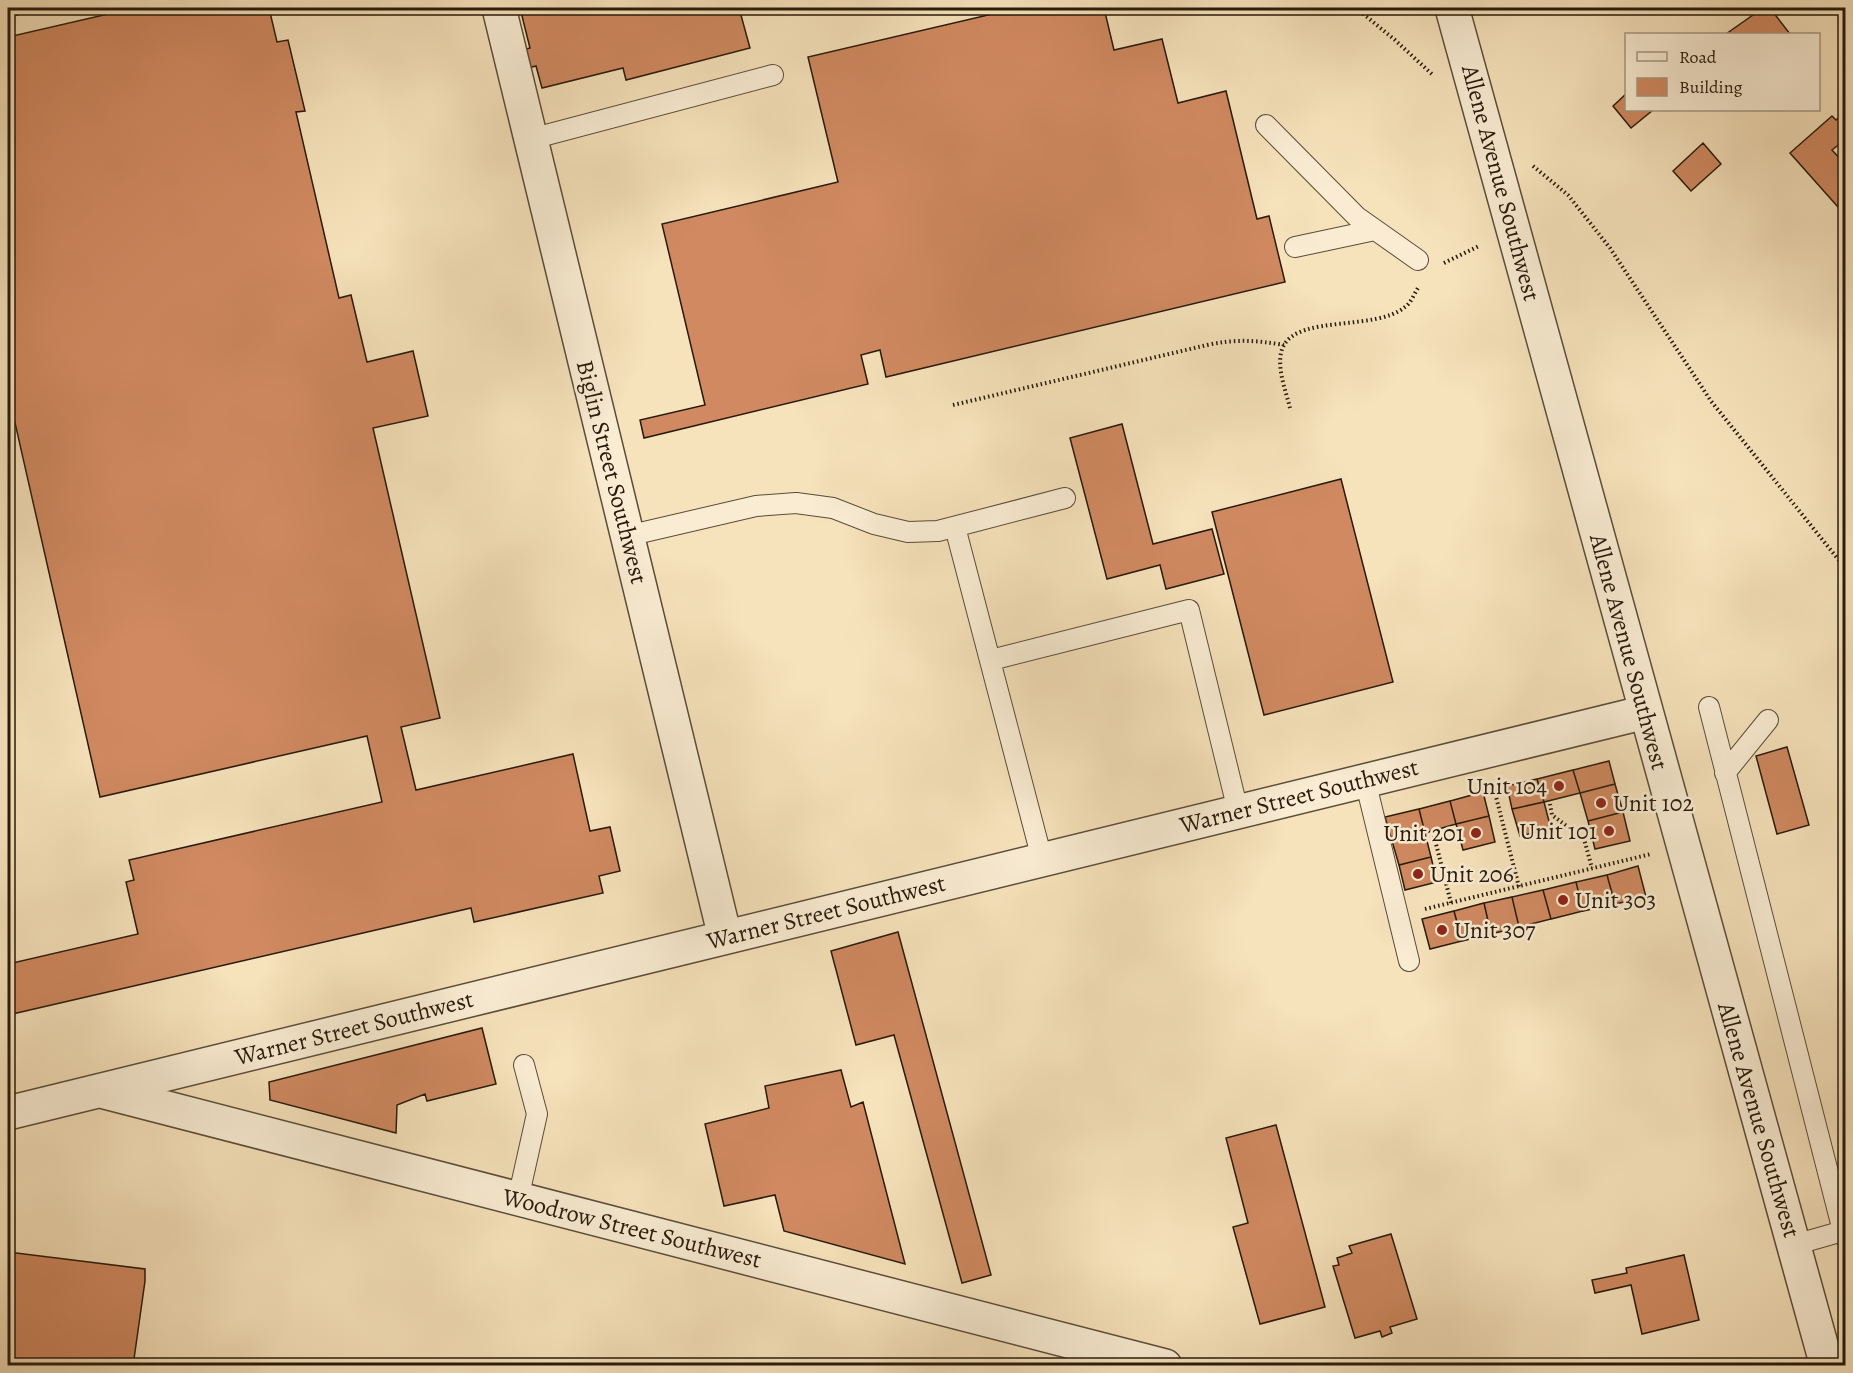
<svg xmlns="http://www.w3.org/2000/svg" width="1853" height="1373" viewBox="0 0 1853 1373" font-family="Alegreya,serif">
<rect width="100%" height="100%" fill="#f6e2bb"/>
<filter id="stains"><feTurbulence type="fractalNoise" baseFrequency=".00333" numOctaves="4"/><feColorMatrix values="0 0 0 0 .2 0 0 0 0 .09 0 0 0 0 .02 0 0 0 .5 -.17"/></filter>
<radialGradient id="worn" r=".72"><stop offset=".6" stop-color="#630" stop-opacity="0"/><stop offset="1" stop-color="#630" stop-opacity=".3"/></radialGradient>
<path fill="#d08960" stroke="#271a0c" stroke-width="1.5" d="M8,8h39l-39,9z
M134,8h135l8,34 11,-2 17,71 -9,1 43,186 12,-3 16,67 46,-11 15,65 -55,12 67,290 -39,9 15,63 157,-36 17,77 20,-4 10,44 -21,5 4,17 -129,29 -3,-14 -463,107v-51l130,-30 -12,-52 8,-2 -5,-20 253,-58 -15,-66 -267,61 -92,-405v-355z
M520,8h219l11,40 -124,32 -3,-12 -81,20 -6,-22 -12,3 -5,-18 11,-3z
M1018,8h86l10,42 48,-11 16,64 48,-12 31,128 12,-3 16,66 -399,95 -6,-27 -19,5 7,29 -224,54 -4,-18 65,-15 -43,-181 176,-42 -30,-125z
M1763,8h7l20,26h-64z
M1626,94v16h27l-22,18 -18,-22z
M1844,113l2,26 -14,11 14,15v51l-56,-63 42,-37 4,4z
M1703,143l18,21 -30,27 -18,-20z
M1122,424l31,120 59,-15 12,45 -58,15 -6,-24 -53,14 -37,-141z
M1341,479l52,203 -129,33 -52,-203z
M1787,747l22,78 -32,9 -21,-78z
M1609,761l6,23 -35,9 -7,-23z
M1573,770l7,23 -36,9 -7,-23z
M1537,779l7,23 -32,7 -5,-23z
M1615,784l8,28 -35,9 -8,-28z
M1483,792l6,24 -33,8 -6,-23z
M1450,801l6,23 -31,9 -6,-24z
M1544,802l7,27 -31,7 -8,-27z
M1419,809l6,24 -33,8 -7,-24z
M1623,812l7,29 -35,8 -7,-28z
M1489,816l6,26 -32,8 -7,-26z
M1425,833l6,24 -32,8 -7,-24z
M1431,857l6,25 -32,8 -6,-25z
M1638,866l8,31 -31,7 -8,-29z
M1607,875l8,29 -32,7 -7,-29z
M1576,882l7,29 -32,8 -8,-29z
M1543,890l8,29 -32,8 -7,-30z
M1512,897l7,30 -28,7 -7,-31z
M1484,903l7,31 -29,7 -8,-30z
M1454,911l8,30 -32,8 -8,-30z
M898,932l93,343 -29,8 -68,-248 -38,10 -25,-94z
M482,1028l14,56 -69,17 -2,-7 -28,11 -1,28 -126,-33 -1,-18z
M8,1038l4,19 -4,2z
M841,1070l10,37 12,-5 42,162 -121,-33 -9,-36 -51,11 -19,-82 64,-16 -4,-22z
M1276,1125l49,182 -65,17 -27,-97 15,-4 -22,-85z
M1391,1234l26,85 -27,8 2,6 -10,4 -2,-6 -25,7 -22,-72 6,-1 -2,-7 15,-5 -3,-7z
M8,1252l137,17v12l-12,85h-125z
M1684,1255l15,65 -57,14 -11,-49 -36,8 -3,-13 35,-7 -1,-5z"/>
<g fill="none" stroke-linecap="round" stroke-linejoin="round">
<defs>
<path id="lane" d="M1266,125l91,92 61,43
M531,139l242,-64
M1295,247l80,-17
M955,527l87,332
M627,536l129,-30 40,-3 37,5 41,16 34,8 30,-1 127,-33
M991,660l198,-50 49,201
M1709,707l134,524
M1725,773l43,-53
M1365,780l44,181
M518,1199l19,-85 -13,-49
M1794,1245l49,-14 3,7"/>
<path id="street" d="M499,8l226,929
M1452,8l375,1358
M101,1091l1064,275
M8,1113l1638,-401"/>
</defs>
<use href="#lane" stroke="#5b4c38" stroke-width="22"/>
<use href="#street" stroke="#5b4c38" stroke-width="36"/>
<path stroke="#271a0c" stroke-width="4" stroke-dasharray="1.5 3" stroke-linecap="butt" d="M1356,8l39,32 39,36
M1533,166l35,29 42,53 101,153 135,168
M1444,263l35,-17
M953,405l254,-60c28,-6 48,-5 77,0
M1290,408c-4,-17 -16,-46 -6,-63 17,-30 92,-14 121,-38 6,-4 9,-13 13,-19
M1493,785l26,102
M1550,804l2,11 32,24 8,29
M1434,836l17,67
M1425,909l226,-55"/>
<use href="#lane" stroke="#f9ecd3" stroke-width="20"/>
<use href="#street" stroke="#f9ecd3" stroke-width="33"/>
</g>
<g fill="#8f2418" stroke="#f9ecd3" stroke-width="2">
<circle cx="1559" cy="786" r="6"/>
<circle cx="1601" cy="803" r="6"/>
<circle cx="1609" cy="831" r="6"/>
<circle cx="1476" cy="833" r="6"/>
<circle cx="1418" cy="874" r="6"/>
<circle cx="1563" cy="900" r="6"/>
<circle cx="1442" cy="930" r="6"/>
</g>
<g text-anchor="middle" stroke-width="5" stroke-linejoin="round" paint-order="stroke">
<g font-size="24" fill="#271a0c" stroke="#f9ecd3">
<text transform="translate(1501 183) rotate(75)" y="8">Allene Avenue Southwest</text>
<text transform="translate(612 472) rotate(76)" y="8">Biglin Street Southwest</text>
<text transform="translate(1629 652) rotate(75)" y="8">Allene Avenue Southwest</text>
<text transform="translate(1299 796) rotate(-14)" y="8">Warner Street Southwest</text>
<text transform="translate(826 912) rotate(-14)" y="8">Warner Street Southwest</text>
<text transform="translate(354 1028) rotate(-14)" y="8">Warner Street Southwest</text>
<text transform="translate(1759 1120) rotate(74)" y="8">Allene Avenue Southwest</text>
<text transform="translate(632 1228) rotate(14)" y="8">Woodrow Street Southwest</text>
</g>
<g font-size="24" fill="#271a0c" stroke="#f9ecd3" text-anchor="start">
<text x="1547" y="794" text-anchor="end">Unit 104</text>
<text x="1613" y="811">Unit 102</text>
<text x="1597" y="839" text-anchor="end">Unit 101</text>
<text x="1464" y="841" text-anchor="end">Unit 201</text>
<text x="1430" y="882">Unit 206</text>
<text x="1575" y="908">Unit 303</text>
<text x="1454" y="938">Unit 307</text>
</g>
</g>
<rect width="1853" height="1373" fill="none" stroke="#f6e2bb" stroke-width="30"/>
<rect x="9" y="9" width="1835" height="1355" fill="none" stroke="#271a0c" stroke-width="3"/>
<rect x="15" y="15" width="1823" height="1343" fill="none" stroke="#271a0c" stroke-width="1.5"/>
<rect x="1625" y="33" width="195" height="78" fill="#f9ecd3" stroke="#a59883" stroke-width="1.5"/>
<rect x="1637" y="52" width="30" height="9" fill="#f9ecd3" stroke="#a59883" stroke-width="1.5"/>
<text x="1679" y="63" font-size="18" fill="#271a0c">Road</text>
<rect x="1637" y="78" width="30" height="18" fill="#d08960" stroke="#a59883" stroke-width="1.5"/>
<text x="1679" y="93" font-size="18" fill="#271a0c">Building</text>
<rect width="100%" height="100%" filter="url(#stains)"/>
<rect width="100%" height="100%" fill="url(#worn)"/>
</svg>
